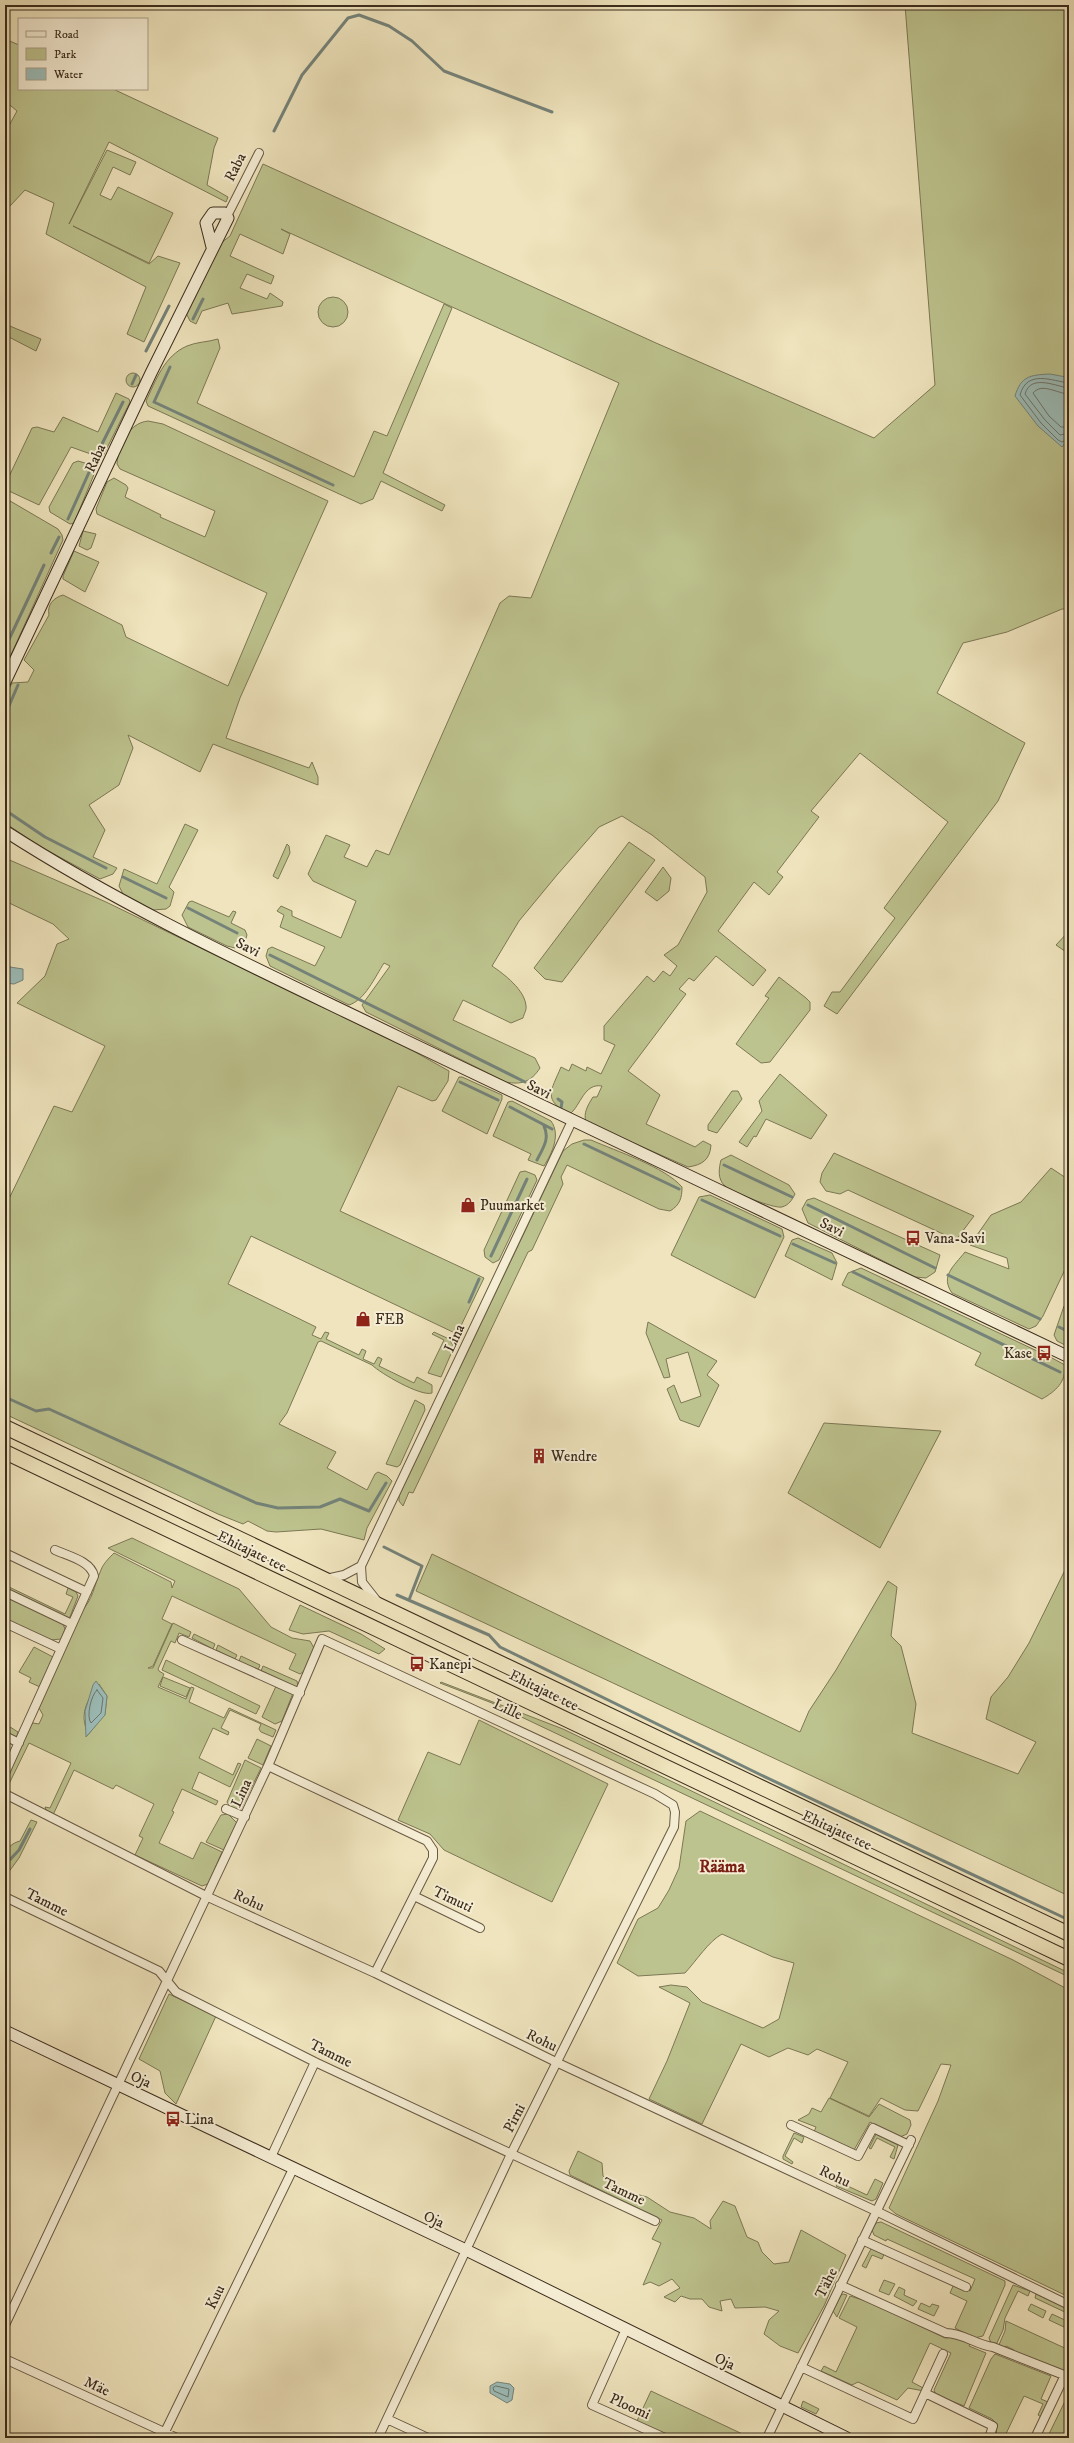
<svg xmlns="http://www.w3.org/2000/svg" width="1074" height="2443" viewBox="0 0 1074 2443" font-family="'IM FELL DW Pica',serif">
<rect width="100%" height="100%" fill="#efe4bd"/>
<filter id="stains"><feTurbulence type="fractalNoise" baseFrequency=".005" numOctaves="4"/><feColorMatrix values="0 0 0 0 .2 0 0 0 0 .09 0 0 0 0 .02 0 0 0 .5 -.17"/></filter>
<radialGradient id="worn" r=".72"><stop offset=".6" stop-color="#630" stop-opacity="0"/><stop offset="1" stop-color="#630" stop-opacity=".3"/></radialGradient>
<path fill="#bdc38e" stroke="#7c7855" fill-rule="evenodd" d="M905,5h164v604h-7l-55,23 -44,11 -26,50 88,50 -27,58 -161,213 -13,-8 8,-14h8l55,-74 -11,-10 64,-86 -88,-69 -49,58 8,6 -42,55 6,5 -14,18 -15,-13 -36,49 48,39 -13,16 -37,-30 -22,25 -5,-3 -10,11 7,5 -58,77 32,24 -14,29 49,23 8,-6 8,4c-1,15 -9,20 -23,22l-102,-45c-3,-9 2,-17 7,-25h4l5,-11c-18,-3 -21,19 -32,28 -28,-14 -19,-23 -9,-47l8,4 3,-7 14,7 1,-4 14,7 14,-29 -11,-5v-14l43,-50 7,6 9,-11 7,5 7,-10 -13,-11 14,-10 29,-53 -2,-15 -53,-42 -30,-19 -23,11 -42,48 -38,46 -27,45c12,8 33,24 34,40 1,3 -2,8 -3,12l-12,5 -48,-23 -10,20 82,38 5,10c-9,14 -19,17 -34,14l-140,-70 -4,-7 28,-39 -6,-3c-9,14 -19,37 -35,42l-79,-39 -4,-10 2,-7 4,-2 43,19 10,-19 -45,-20 4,-12 -7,-4 4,-5 11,5v5l49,22 15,-37 -43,-20 -5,-7 18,-39 24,10 -6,12 23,10 9,-17 13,5 111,-252 9,-7 22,2 88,-215 -338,-154 9,5 -7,20 -43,-20 -10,22 44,20 -3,8 -24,-10 -7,14 27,11 3,-6 13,9 -1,4 -50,8 -4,-11 -26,8 -6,13 -6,-3 -4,-8 35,-70 9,-7 33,-72 393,179 218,95 61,-53z
M5,39l14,6v44h94l105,49 -4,10 -7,37 21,12 -2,5 -117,-60 -40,82 38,-74 29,12 -6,13 -17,-8 -13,28 11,5 7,-13 55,26 -24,50 -76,-37 76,38 9,-8 22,7 -36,79 -17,-8 19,-47 -100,-53 8,-31 -29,-13 -15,16 -5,-2v-71l12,-22 -12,-10z
M318 312a15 15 0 1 1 30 0a15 15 0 1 1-30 0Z
M444,304l8,4 -69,165 62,32 -3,6 -61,-30 -8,18 -12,5 -213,-98 -2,-5c10,-21 18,-45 41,-55 9,-4 21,-4 31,-7l2,9 -23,55 157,74 20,-46 13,5z
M5,324l36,15 -5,12 -31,-16z
M126 380a7 7 0 1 1 14 0a7 7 0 1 1-14 0Z
M116,393l13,6 1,3 -28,56 -31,-11 -32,58 -30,-14 -4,-6 27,-57 5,-1 17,5 9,-15 35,15z
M148,421l15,3 165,77 -88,197 -14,40 83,30 3,-6 6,15v8l-105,-41 -13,28 -72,-37 5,13 -14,37 -30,20 16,25 -12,27 24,11 -4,6 -13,5 -59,-32 -36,-24v-125l7,-15 16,-1 6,-12 -10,-10 25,-45c-2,-10 4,-17 14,-20l59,30 4,12 102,49 39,-93 -170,-79 -1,-5 11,-27 7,-4 12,7 2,3 -3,9 36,18 -1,2 45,20 10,-26 -95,-42 -3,-5c1,-17 11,-41 31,-43z
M78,461l17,5v6l-21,51 -4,1 -20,-12 -1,-5 24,-44z
M5,498l53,31 4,6 1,5 -58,128z
M83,531l13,3 -5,14 -4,2 -8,-4z
M74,551l25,11 -14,30 -22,-13v-3z
M185,824l13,6 -29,57 5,5 -4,14 -4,3 -13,1 -30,-16 -4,-8 5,-17 33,15z
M629,842l26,18 -93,122 -17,-3 -11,-11z
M287,844l2,2 1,7 -12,26 -5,-3z
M5,858l101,44 309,150 34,19 -1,10 -12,19 -4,1 -34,-15 -58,125 144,67 -27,56 -206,-98 -23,48 88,43 -4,8 9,4 4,-7 4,1 -3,6 33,16 3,-6 4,2 -3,8 11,5 4,-7 4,2 -3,7 35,17 3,-6 15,8v8c-11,4 -52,-20 -60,-28l-51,-24 -3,1 -31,71 -8,11 57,28 -9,16 40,22 8,-16 3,-2 9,4 5,5 -25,47 -3,12 -43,-11 -45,3 -9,-1 -19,-10 -5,3 -25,-10 -213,-100v-207l49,-101 18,6 33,-66 -88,-43 28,-27 12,-32 12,-5 -16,-15 -48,-23z
M663,867l8,11 -2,13 -12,10 -12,-9z
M192,901l37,16 4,-6 3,1 -5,11 14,7 2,5 -2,7 -10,6 -8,-2 -39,-19 -6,-12 7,-13z
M1069,931v23l-13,-9z
M779,977l27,21 4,4v8l-40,52 -9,1 -25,-19 33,-46 -4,-2z
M780,1074l47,41 -16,24 -45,-20 -10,18 -2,-1 -7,11 -8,-5 23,-31 -3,-10z
M459,1077h3l40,18v4l-15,35 -45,-23z
M732,1091h6l4,8 -25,34 -9,-3v-5z
M512,1101l39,20c10,14 1,32 -7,45l-16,-6 3,-6 -38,-18 15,-34z
M584,1140h7c25,11 74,27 91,47 0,11 -2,18 -12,24l-11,-2 -92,-44 -6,12 2,7 -31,66 -4,2 -115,241 -4,-1 -6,14 -4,-5v-5l164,-345 9,-7z
M834,1153l140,63 -18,24 -108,-50 -8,4 -14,-3 -6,-9 2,-9z
M731,1155l58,30 6,9c-3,6 -6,11 -13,13 -8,2 -50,-15 -57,-21 -8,-7 -6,-18 -4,-26z
M1051,1168l18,12v81l-26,55 -7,10 -7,3 -77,-36c-12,-17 2,-27 13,-41l44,17 -2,-11 -37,-13 21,-30 30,-13z
M525,1171l10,4 2,5 -38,80 -6,3 -8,-6 -1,-7 36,-78z
M710,1195l72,34 2,8 -29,61 -84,-43 28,-58z
M814,1198l126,57 -5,17 -9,6 -11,-1 -107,-54 -6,-14 5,-9z
M798,1238l34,15 5,10 -5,17 -47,-24 7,-16z
M861,1268l191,90 13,7c1,17 -9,26 -23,34l-67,-34 6,-12 -139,-68 6,-12z
M1064,1306l5,2v39l-12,-6 -3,-6z
M648,1322l69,39 -10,14 12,10 -20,42 -19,-7 -13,-31 7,-4 7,18 20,-7 -13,-44 -22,7 4,18 -6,1 -18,-45z
M434,1332l15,7 5,8 -13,30 -13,-4 16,-33 -12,-6z
M415,1400l9,5 1,5 -25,55 -3,2 -11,-3z
M824,1423l117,8 -61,117 -92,-55z
M132,1538l107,51 32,38 21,11 18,3 4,7 -8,22 -6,4 -11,-5 7,-15 -124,-58 -10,23 10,5 -19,42 -5,2h5l20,-45 18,9 -2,5 -10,-4 -4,10 -4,-2 -13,28 1,2 5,3 -6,13 28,12 5,-12 3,1 -5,14 35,16 5,-10 47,22 -3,7 -12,-5 -2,-3 2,-5 -31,-14 -9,18 8,4 -1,3 -15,-7 -14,30 34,17 5,-12 3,1 -11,23 -31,-15 -7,17 26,12 -2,4 -34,-16 -10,22 2,1 -15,31 34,16 8,-17 21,10 -14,32 -6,2 -67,-31 8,-17 -4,-2 15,-32 -38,-19 -3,4 -39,-19 -21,45 -6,-3 -2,-5 5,1 21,-45 -42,-20 -22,45h-2v-10l24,-51 4,-4 6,1 4,-9 -4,-7 41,-95c14,-15 13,-25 21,-43 2,-6 8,-12 13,-17l57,29 1,6 3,-7 -67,-33zM99,1684l8,12 -2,18 -18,22c0,-6 -3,-12 -3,-18 0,-14 8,-24 15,-34z
M432,1554l368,178 9,-21 27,-41 52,-89 9,6 -6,49 10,10 15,58 -4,29 106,41 18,-32 -50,-23 5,-22 17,-20 21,-34 40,-81v334l-653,-305z
M5,1585l60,29 8,-17 -7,-3 2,-6 8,4 2,4 -8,21 -3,1 -62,-28z
M5,1595l58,29 2,5 -4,10 -10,1 -46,-21z
M300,1605l61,29 24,15 -6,5 -50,-23 -26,3 -14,-4z
M194,1634l21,10 -2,5 -21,-11z
M218,1645l19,10 -2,4 -19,-9z
M34,1647l19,10 -13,30 -11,-5 2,-4 -12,-6z
M241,1656l19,9 -2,5 -19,-9z
M166,1660l94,46 -4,8 -94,-44z
M263,1666l34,15 1,5 -5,1 -32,-16z
M163,1677l27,11 -4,9 -26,-11z
M441,1682l122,47 506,244v4l-577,-274 -52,-20z
M277,1684l16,9 -11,28 -7,3 -13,-7z
M5,1716l5,2 -3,7 11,7 -2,7 -11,-6z
M479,1720l129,64 -56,118 -108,-52 -14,-16 -32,-14 30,-68 32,13z
M257,1739l14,7 -8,19 -15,-7z
M245,1760l16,8 -21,43 -10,-4 -3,-5z
M700,1811l313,149 56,30v307l-173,-83 -7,-6 49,-107 13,-36 -10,-1 -23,47 -13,-1 -24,-12 -12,18 -39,-18 18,-36 -31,-13 -9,6 -20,-7 -19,9 -28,-13 -39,80 -53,-25 18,-38 23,-58 -31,-16 12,-2 16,2 15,15 61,26 16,-9 15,-56 -21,-6 -51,-23c-13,7 -26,27 -37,39l-47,3 -21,-13 21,-44 20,-11 11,-18 10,-22 7,-47z
M228,1814l9,9 -13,27 -18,-8 15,-27z
M31,1820l6,2 -18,36 -14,19c0,-17 -3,-31 15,-36z
M169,1994l47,22 -40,88 -11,-11 -5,-22 -21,-12z
M829,2098l40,19 10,-13 31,16 1,5 -4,9 -7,3 -30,-15 -16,28 -40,-18 2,-5 -18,-7 11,-6 3,-6 9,4z
M794,2133l10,4 -2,6 -8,-5 -9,18 8,6 -1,2 -9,-5v-3z
M876,2134l22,11 -4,14 -4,-2 5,-10 -18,-9 -6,11 -2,-1z
M578,2151l24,12 1,13 22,15 22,6 23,15 24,6 17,11 -1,-8 13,-20 12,5 12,31 11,5 4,10 12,12 15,-2 12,-32 45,25 -22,51 -26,47 -18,-7 -16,-12 5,-14 10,-9 -14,-4 -30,1 -4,-9 -11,2 2,10 -13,-4 -7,-8h-12l-9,-3 -6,6 -11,-5 16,-9 -8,-9 -13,7 -9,-4 -7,3 18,-42 -9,-4 10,-19 -92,-45 -1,-4z
M875,2179l8,4 -7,16 -4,2 -36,-15 3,-4 28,13z
M881,2222l124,59v4l-22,51 -9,2 -19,-10 12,-27 -17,-8 4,-9 16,7 5,-12 -88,-40 -1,2 -12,-6 -2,-5 4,-7z
M872,2247l13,5 -3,7 -10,-4 -6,13 -4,-2z
M884,2280l11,4 -6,11 -10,-4z
M1013,2285l17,6 -2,5 -10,-5 -13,27 -2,12 -7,15 -5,-2 -2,-5z
M899,2287l6,3 -1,5 13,6 -4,5 -19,-10z
M843,2294l4,1 -10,22 -4,-6 8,-16z
M1036,2294l33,15v5l-34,-16z
M850,2296l19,6 76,36 10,-1 15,7 -1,2 17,7 -22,53 -28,-11 -2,-5 17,-37 -21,-10 -18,39 13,7 -1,2 -16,-3 -11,12 -39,-18 -6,3 -31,-14 3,-5 12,6 21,-45 -18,-9z
M921,2303l9,4 2,-3 7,2 -5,10 -16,-7z
M1031,2304l15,7 -3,7 -15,-8z
M1052,2314l15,7 -3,6 -15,-7z
M1006,2321l63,29v24l-55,-22v-2l-8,-4 -2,2 -6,-1 7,-16z
M995,2354l56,22 -10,23 7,3 -7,15 -3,-2 5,-11 -19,-8 -20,42h-8l1,-14 -5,-5 -23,-11 22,-49z
M651,2391l100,47h-81l-34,-15z
M1069,2393v15l-4,8 4,2v5l-7,15h-15z
M803,2401l16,8 -3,5 -15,-7z"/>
<path fill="#9cbdb9" stroke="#75837a" d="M1050,374l16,3 3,6v56l-7,8 -24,-21 -23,-30c6,-20 15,-21 35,-22z
M5,954l5,13 13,2v11l-9,4 -9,-1z
M96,1681l11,15 -2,19 -19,22 -1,-26 8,-26z
M497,2382l13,2 4,4 -2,12 -5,3 -17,-10v-7z"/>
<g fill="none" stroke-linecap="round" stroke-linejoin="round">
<path stroke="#6c746a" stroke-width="1" d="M1069,383c-17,-2 -42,-14 -49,12l21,28 17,17 4,2 7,-4
M1069,388c-12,-1 -38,-15 -44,6l20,26 15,15 9,-2
M1069,394c-11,0 -27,-12 -36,-1l16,23 12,11h8
M97,1690l6,8 -2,15 -10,10c-5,-6 0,-28 6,-33z
M496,2386l13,3 -1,8 -14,-6 -1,-3z"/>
<path stroke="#75837a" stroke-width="3" d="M274,131l28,-56 46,-57 11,-3 30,11 23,15 32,30 108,41
M193,319l10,-20
M146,351l23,-45
M170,367l-16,35 179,83
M132,384l4,-9
M97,454l26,-52
M68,519l23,-51
M51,553l8,-16
M5,648l39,-83
M5,715l13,-30
M5,810l40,27 61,31
M123,877l43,21
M188,908l49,25
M270,955l255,127
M460,1082l38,18
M558,1099l4,3 -1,6
M510,1107l42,22
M584,1144l95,45
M537,1160c6,-12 13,-21 7,-34
M724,1165l68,32
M702,1200l78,36
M808,1205l127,63
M793,1244l42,19
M491,1256l36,-77
M853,1272l207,100
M948,1275l92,44
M469,1302l10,-23
M1059,1327l10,5
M5,1397l31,14 13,-2 207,94 22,5 42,-1 20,-8 29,12 17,-28
M384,1547l38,19 -13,34
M397,1595l92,40 11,12 261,128 308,145
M5,1865l14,-15 11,-21"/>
<defs>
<path id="street" d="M227,216l32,-63
M5,1553l82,39
M361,1566l211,-445
M326,1579l18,-4 17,-9 1,16 15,19
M5,1592l67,32
M5,1623l56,26
M182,1640l118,53
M5,1736l14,7
M268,1766l159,75 6,9v8l-58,115
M5,1773l89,-197c-3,-15 -26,-20 -39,-26
M5,1794l203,103 167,76 183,90 318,148 193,94
M226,1809l19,8
M414,1896l66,32
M5,1897l154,74 17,21 139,70 340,159
M791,2125l67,31 15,-28 36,17
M271,2157l44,-95
M862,2240l104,47
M840,2285l106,48c17,0 30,12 47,14l76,30
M5,2325l263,-559 54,-127 333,155 18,11 2,7 -1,15 -163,327 -133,284
M626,2329l-34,76 73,33
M5,2359l172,79
M801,2367l112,52 30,-65
M925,2393l68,33 -4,12
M387,2419l41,19
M162,2438l131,-269
M767,2438l144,-298
M1035,2438l30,-63"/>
<path id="secondary" d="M5,682l146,-309 77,-155 -3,-5h-12l-7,10 6,24
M5,831c124,80 259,141 391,205 224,108 449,213 673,321
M5,2031l461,219 381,188"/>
<path id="highway" d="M5,1427l1064,507
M5,1452l1064,507"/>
</defs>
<use href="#street" stroke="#685a44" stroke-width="10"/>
<use href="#secondary" stroke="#3b2c1c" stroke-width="13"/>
<use href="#highway" stroke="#3b2c1c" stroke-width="16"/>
<use href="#street" stroke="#f5edd4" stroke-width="8"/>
<use href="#secondary" stroke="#f5edd4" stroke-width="11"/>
<use href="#highway" stroke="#efe4bd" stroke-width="14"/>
</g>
<defs>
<symbol id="shop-bare" viewBox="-9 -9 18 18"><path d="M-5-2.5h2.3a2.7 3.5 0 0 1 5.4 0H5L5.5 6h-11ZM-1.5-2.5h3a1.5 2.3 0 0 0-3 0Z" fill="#8f2418" stroke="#f5edd4" stroke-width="2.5" paint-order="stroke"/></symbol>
<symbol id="bus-bare" viewBox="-9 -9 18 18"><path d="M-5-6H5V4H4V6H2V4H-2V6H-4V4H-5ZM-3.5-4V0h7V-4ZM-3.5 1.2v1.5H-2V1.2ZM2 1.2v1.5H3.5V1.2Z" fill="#8f2418" stroke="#f5edd4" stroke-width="2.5" paint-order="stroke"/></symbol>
<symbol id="building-bare" viewBox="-9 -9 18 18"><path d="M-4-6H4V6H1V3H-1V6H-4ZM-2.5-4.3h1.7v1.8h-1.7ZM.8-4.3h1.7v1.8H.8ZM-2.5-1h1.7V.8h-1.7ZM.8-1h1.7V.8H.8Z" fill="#8f2418" stroke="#f5edd4" stroke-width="2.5" paint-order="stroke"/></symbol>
</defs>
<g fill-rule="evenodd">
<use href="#shop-bare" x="457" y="1194" width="22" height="22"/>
<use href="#bus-bare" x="902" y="1227" width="22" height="22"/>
<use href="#shop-bare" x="352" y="1308" width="22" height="22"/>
<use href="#bus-bare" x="1033" y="1342" width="22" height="22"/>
<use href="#building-bare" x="528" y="1445" width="22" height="22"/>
<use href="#bus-bare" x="406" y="1653" width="22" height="22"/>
<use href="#bus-bare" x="162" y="2108" width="22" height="22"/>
</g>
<g text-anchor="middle" stroke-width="4" stroke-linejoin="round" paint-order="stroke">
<g font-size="15" fill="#3b2c1c" stroke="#f5edd4">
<text transform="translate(235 167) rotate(-63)" y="5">Raba</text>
<text transform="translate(95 458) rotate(-65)" y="5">Raba</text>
<text transform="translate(248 947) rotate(26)" y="5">Savi</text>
<text transform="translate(539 1089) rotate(26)" y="5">Savi</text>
<text transform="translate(832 1227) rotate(26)" y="5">Savi</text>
<text transform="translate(454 1338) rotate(-65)" y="5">Lina</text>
<text transform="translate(252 1551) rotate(26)" y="5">Ehitajate tee</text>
<text transform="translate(544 1690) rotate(26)" y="5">Ehitajate tee</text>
<text transform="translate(508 1709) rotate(25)" y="5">Lille</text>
<text transform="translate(241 1793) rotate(-65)" y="5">Lina</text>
<text transform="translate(837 1830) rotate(25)" y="5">Ehitajate tee</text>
<text transform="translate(453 1899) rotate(25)" y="5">Timuti</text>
<text transform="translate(249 1900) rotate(25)" y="5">Rohu</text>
<text transform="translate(47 1902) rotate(26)" y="5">Tamme</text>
<text transform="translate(542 2040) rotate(26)" y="5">Rohu</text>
<text transform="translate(331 2053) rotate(26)" y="5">Tamme</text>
<text transform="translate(141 2079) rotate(25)" y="5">Oja</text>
<text transform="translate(514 2118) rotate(-63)" y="5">Pirni</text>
<text transform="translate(835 2176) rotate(25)" y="5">Rohu</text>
<text transform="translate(624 2191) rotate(25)" y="5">Tamme</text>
<text transform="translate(434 2219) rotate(25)" y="5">Oja</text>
<text transform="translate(826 2283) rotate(-64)" y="5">Tähe</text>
<text transform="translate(215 2297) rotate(-64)" y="5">Kuu</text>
<text transform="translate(725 2361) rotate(26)" y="5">Oja</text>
<text transform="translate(97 2386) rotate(25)" y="5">Mäe</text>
<text transform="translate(630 2406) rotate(24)" y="5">Ploomi</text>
</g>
<g font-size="15" fill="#3b2c1c" stroke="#f5edd4" text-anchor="start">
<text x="480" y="1210">Puumarket</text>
<text x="925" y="1243">Vana-Savi</text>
<text x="375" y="1324">FEB</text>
<text x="1032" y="1358" text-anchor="end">Kase</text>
<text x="551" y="1461">Wendre</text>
<text x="429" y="1669">Kanepi</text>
<text x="185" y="2124">Lina</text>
</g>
<g font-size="17" font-weight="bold" fill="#7a1f14" stroke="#f5edd4">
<text x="722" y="1872">Rääma</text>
</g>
</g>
<rect width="1074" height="2443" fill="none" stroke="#efe4bd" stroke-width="20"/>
<rect x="6" y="6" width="1062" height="2431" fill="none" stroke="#3b2c1c" stroke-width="2"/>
<rect x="10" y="10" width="1054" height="2423" fill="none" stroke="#3b2c1c"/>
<rect x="18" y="18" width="130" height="72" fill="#f5edd4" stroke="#aba08a"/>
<rect x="26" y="31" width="20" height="6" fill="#f5edd4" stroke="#aba08a"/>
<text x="54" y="38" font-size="12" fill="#3b2c1c">Road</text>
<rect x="26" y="48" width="20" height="12" fill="#bdc38e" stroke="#aba08a"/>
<text x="54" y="58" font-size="12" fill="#3b2c1c">Park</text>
<rect x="26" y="68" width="20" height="12" fill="#9cbdb9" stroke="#aba08a"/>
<text x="54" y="78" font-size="12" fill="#3b2c1c">Water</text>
<rect width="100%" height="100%" filter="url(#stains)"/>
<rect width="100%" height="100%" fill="url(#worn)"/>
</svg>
